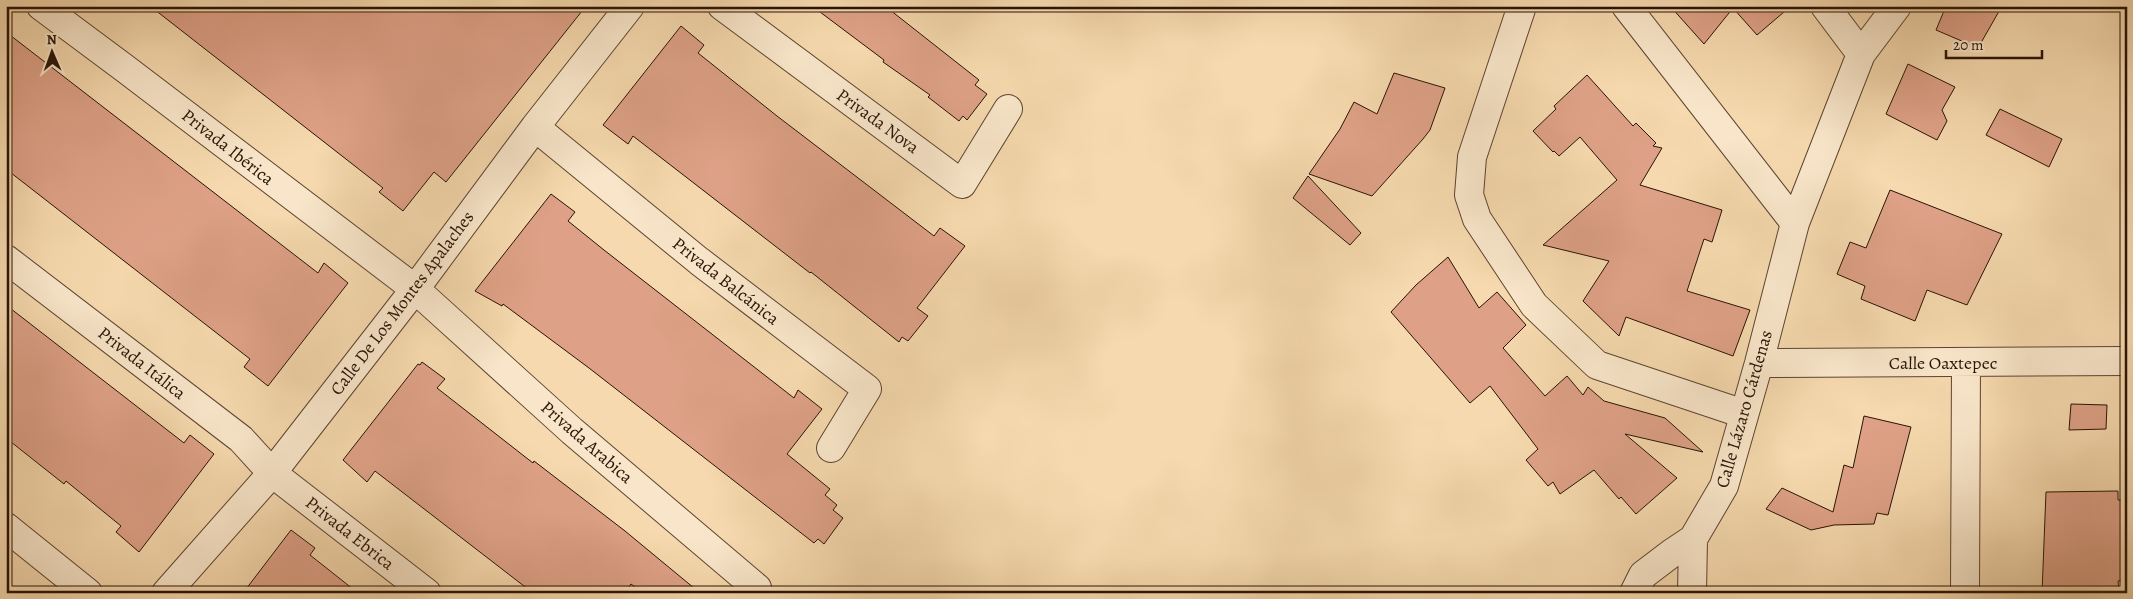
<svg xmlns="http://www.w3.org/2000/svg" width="2133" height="599" viewBox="0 0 2133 599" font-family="Alegreya,serif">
<rect width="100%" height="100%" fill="#f6d9ae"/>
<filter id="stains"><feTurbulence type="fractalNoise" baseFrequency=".004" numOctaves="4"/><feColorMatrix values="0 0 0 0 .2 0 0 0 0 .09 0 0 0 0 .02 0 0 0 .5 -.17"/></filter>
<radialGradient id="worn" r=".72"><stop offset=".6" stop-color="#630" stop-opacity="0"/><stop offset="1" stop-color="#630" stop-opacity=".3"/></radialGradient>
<path fill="#dea187" stroke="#291306" d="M150,6h436l-140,176 -12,-10 -31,39 -24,-19 4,-4z
M812,6h73l94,74 -4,5 12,9 -20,26 -4,-4 -4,5 -31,-24 2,-2 -47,-33 1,-2z
M1670,6h121l-34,29 -24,-27 -29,36z
M1946,6h56l-24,42 -42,-18z
M681,26l23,19 -6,8 79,63 157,120 6,-8 25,18 -48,62 11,8 -20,25 -6,-4 -3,5 -88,-70 -1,1 -177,-137 -5,8 -25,-19z
M6,32l312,241 6,-10 24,20 -80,103 -24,-19 6,-8 -244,-190z
M1908,64l47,23 -13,23 5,11 -10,19 -51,-26z
M1394,73l51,15 -15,42 -7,9 -51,57 -63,-22 31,-45 14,-27 23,12z
M1587,75l46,51 3,-3 20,20 -3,3 9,2 -22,37 82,25 -10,32 -8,-3 -17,52 63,19 -17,46 -107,-39 -7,19 -36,-35 26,-40 -66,-16 74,-65 -37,-43 -21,19 -5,-5 -1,1 -20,-21 23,-22 -2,-3z
M2000,109l62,30 -13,28 -63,-32z
M1308,176l53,57 -11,12 -57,-47z
M1890,190l112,44 -35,71 -40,-15 -12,31 -54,-22 4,-13 -28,-12 13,-32 16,6z
M551,194l24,18 -7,9 36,29 190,148 4,-8 24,19 -35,45 43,35 -5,6 12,10 -4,5 10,8 -19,26 -6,-5 -4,4 -225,-175 -86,-64 -1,2 -27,-15z
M1448,257l31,51 18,-16 29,33 -23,23 42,48 22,-20 16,19 5,-8 16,14 61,17 38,34 -78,-18 52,44 -41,36 -15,-17 -2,2 -25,-29 -34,24 -7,-12 -5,4 -22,-26 12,-11 -48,-63 -20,17 -79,-91 25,-27z
M6,305l178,138 6,-8 24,19 -75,98 -23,-20 5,-6 -55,-45 -2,3 -58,-46z
M422,362l23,17 -8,9 96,75 1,-2 91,70 75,62h-57l-12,-9 -6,9h-92l-158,-122 -8,11 -24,-22 75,-96 2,1z
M2071,404l36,1 -1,24 -37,1z
M1864,416l47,11 -23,88 -11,-2 -3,11 -40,1 -23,5 -45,-21 16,-21 51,24 11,-47 9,3z
M2118,491v9h9v80l-9,1 1,9 -28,-1v4h-49l4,-101z
M291,530l24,18 -5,7 48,38h-115z"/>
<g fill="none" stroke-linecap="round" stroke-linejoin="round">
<defs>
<path id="street" d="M41,6l82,61 292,222 157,142 185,157 -4,5
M722,6l240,178 46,-75
M1522,6l-50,151 -3,38 8,24 57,86 63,60 147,49
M1626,6l169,217
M1825,6l36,48
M535,127l164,134 168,128 -36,59
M6,259l235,180 31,34 155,120
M1759,363l368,-2
M6,527l82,66
M166,593l106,-120 143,-184 120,-162 95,-121
M1634,593l9,-18 29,-22 21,-14 31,-53 35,-123 36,-140 66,-169 36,-48
M1692,593l1,-54
M1965,593l1,-230"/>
</defs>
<use href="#street" stroke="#5c4430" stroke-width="30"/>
<use href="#street" stroke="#f9e6ca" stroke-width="28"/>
</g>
<g text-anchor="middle" stroke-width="4.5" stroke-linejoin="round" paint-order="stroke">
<g font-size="18" fill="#291306" stroke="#f9e6ca">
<text transform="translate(878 121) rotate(36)" y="6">Privada Nova</text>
<text transform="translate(228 147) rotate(38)" y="6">Privada Ibérica</text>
<text transform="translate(726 281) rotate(38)" y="6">Privada Balcánica</text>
<text transform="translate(402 303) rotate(-53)" y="6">Calle De Los Montes Apalaches</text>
<text transform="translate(142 363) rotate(38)" y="6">Privada Itálica</text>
<text x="1943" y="369">Calle Oaxtepec</text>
<text transform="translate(1744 409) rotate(-74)" y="6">Calle Lázaro Cárdenas</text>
<text transform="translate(587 442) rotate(41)" y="6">Privada Arabica</text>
<text transform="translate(350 533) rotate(38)" y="6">Privada Ebrica</text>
</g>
</g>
<rect width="2133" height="599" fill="none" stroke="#f6d9ae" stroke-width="25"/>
<rect x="8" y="8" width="2118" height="584" fill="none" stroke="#291306" stroke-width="2.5"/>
<rect x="12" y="12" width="2108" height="574" fill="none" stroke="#291306"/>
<g transform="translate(52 52) rotate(358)" stroke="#f9e6ca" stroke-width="4" paint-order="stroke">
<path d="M0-4L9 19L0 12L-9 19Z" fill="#291306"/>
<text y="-8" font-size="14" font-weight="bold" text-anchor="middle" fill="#291306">N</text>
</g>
<path d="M1946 50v8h96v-8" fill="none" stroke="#291306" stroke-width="2.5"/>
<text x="1953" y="50" font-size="15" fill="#291306" stroke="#f9e6ca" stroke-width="4" paint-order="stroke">20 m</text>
<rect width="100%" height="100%" filter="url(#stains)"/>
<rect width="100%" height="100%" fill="url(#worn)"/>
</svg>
